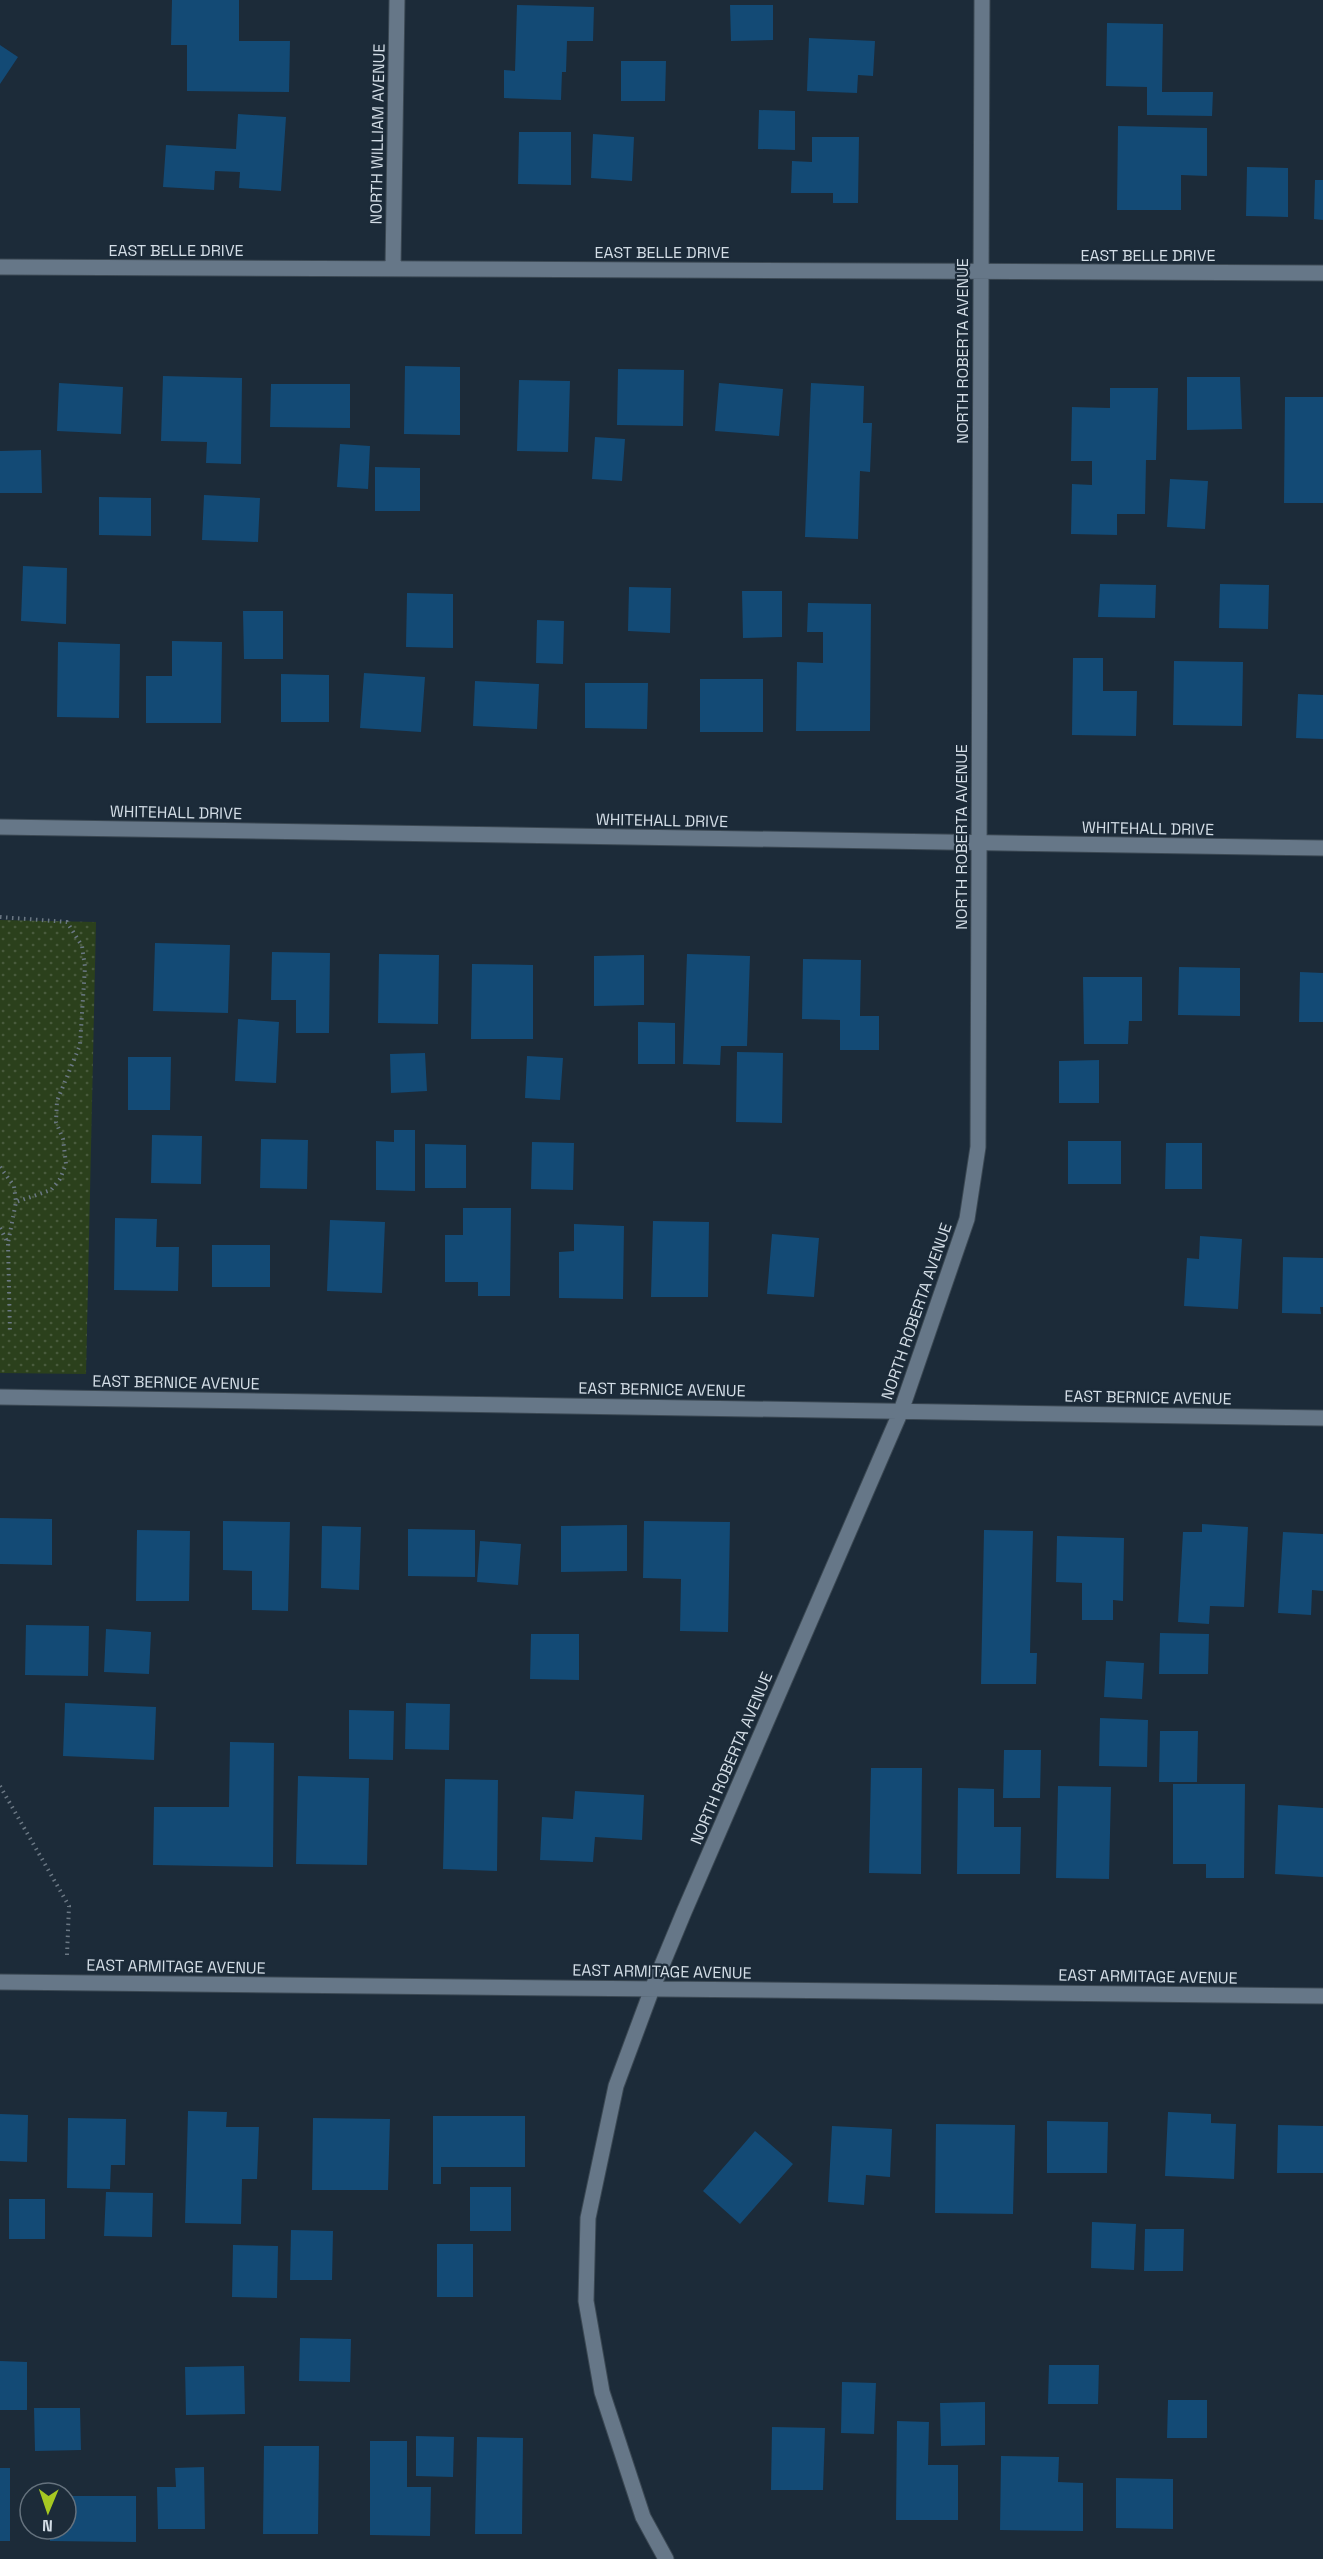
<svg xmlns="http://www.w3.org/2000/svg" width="1323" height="2559" viewBox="0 0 1323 2559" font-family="'Space Grotesk',sans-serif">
<defs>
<pattern id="park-dots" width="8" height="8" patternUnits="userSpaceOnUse" patternTransform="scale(1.5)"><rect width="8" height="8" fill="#2b401c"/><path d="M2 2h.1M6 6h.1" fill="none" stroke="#495b3d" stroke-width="1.8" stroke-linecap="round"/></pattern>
</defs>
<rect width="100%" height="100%" fill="#1c2b39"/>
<path fill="url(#park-dots)" d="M0,920l96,2 -10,452 -86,-1z"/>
<path fill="#134a75" d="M172,0h67v41h51l-1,51 -102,-1v-46h-16z
M517,5l77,2 -1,34h-26l-1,31h-4l-1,28 -57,-2v-28l11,1z
M730,5h43v35l-42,1z
M1107,23l56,1 -1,68h51l-1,24 -65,-1v-28l-41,-1z
M809,38l66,3 -2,35 -15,-1 -1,18 -50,-2z
M0,45l18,12 -18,27z
M621,61h45l-1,40h-44z
M759,110l36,1v39l-37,-1z
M238,114l48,3 -5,74 -42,-3 1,-16 -25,-1 -1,19 -51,-3 3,-42 70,4z
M1118,126l89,2v48l-26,-1v35h-64z
M519,132h52v53l-53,-1z
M593,134l41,3 -2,44 -41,-3z
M812,137h47l-1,66h-25v-10h-42l1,-32 20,1z
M1247,167l41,1v49l-42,-1z
M1315,180h8v40l-9,-1z
M405,366l55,1v68l-56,-1z
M618,369l66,1 -1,56 -66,-1z
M163,376l79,2 -1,86 -35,-1 1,-21 -46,-1z
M1187,377h53l2,52 -55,1z
M519,380l51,1 -2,71 -51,-1z
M59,383l64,4 -2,47 -64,-3z
M719,383l64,6 -4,47 -64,-5z
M811,383l53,3 -1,37h9l-2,49 -10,-1 -2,68 -53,-2z
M271,384h79v44l-80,-1z
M1110,388h48l-2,72h-10l-1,54h-28v21l-46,-1 1,-50 20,1v-24h-21l1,-54 38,1z
M1285,397h38v106h-39z
M595,437l30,2 -3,42 -30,-2z
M340,444l30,2 -2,43 -31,-2z
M41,450l1,43h-42v-42z
M375,467l45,1v43h-45z
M1170,479l38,2 -3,48 -38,-2z
M204,495l56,3 -2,44 -56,-2z
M99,497l52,1v38l-52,-1z
M23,566l44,2 -1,56 -45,-3z
M1100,584l56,1 -1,33 -57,-1z
M1220,584l49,1 -1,44 -49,-1z
M629,587l42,1 -1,45 -42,-2z
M742,591h40v46l-39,1z
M407,593l46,1v54l-47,-1z
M808,603l63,1 -1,127h-74l1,-69 26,1v-31h-16z
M243,611h40v48h-39z
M537,620l27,1 -1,43 -27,-1z
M172,641l50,1 -1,81h-75v-47h26z
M58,642l62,2 -1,74 -62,-1z
M1073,658h30v33h34l-1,45 -64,-1z
M1174,661l69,1 -1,64 -69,-1z
M364,673l61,4 -4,55 -61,-4z
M281,674l48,1v47h-48z
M700,679h63v53h-63z
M475,681l64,3 -2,45 -64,-3z
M585,683h63l-1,46 -62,-1z
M1298,694l25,1v44l-27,-1z
M155,943l75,2 -2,68 -75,-2z
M272,952l58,1 -1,80h-33v-33h-25z
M379,954l60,1 -1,69 -60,-1z
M687,954l63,2 -3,90h-26l-1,19 -37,-1z
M644,955v50l-50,1v-50z
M803,959l58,1 -1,56h19v34h-39v-30l-38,-1z
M472,964l61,1v74h-62z
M1179,967l61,1v48l-62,-1z
M1300,972l23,1v49h-24z
M1083,977h59v44h-13l-1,23h-44z
M238,1019l41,3 -3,61 -41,-2z
M638,1022l37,1v41h-37z
M737,1052l46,1 -1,70 -46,-1z
M425,1053l2,38 -36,2 -1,-39z
M527,1056l36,2 -3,42 -35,-2z
M128,1057h43l-1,53h-42z
M1099,1060v43h-40v-42z
M394,1130h21v61l-39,-1v-49l18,1z
M152,1135l50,1 -1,48 -50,-1z
M261,1139l47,1 -1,49 -47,-1z
M1068,1141h53v43h-53z
M532,1142l42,1 -1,47 -42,-1z
M1166,1143h36v46h-37z
M425,1144l41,1v43h-41z
M463,1208h48l-1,88h-32v-14h-33v-47h18z
M115,1218l42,1 -1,28h23l-1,44 -64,-1z
M330,1220l55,2 -3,71 -55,-2z
M653,1221l56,1 -1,75h-57z
M574,1224l50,2 -1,73 -64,-1v-46l15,-1z
M772,1234l47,4 -5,59 -47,-3z
M1200,1236l42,3 -4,70 -54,-3 3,-48 12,1z
M212,1245h58v42h-58z
M1283,1257l40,1v49h-3l1,7 -39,-1z
M0,1518l52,1v46l-52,-1z
M223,1521l67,1 -2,89 -36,-1v-39l-29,-1z
M644,1521l86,1 -2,110 -48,-1 1,-52 -38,-1z
M1202,1524l46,3 -4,80 -34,-1 -1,18 -31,-2 5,-90h19z
M627,1525v46l-66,1v-46z
M322,1526l39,1 -2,63 -38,-2z
M408,1529l67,1v47l-67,-1z
M137,1530l53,1 -1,70h-53z
M984,1530l49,1 -3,122h7l-1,31h-55z
M1283,1532l40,2v57l-11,-1 -1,25 -33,-2z
M1057,1536l67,2 -1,63 -10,-1v20h-31v-37l-26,-1z
M480,1541l41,3 -3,41 -41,-3z
M26,1625l63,1 -1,50 -63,-1z
M106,1629l45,3 -2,42 -45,-2z
M1160,1633l49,1 -1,40h-49z
M531,1634h48v46l-49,-1z
M1106,1661l38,2 -2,36 -38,-2z
M65,1703l91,4 -2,53 -91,-4z
M406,1703l44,1 -1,46 -44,-1z
M349,1710l45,1 -1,49 -44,-1z
M1100,1718l48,2 -1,47 -48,-1z
M1160,1731h38l-1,51h-38z
M230,1742l44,1 -1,124 -120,-2 1,-58h75z
M1004,1750h37l-1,48h-37z
M871,1768h51l-1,106 -52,-1z
M298,1776l71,2 -2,87 -71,-1z
M445,1779l53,1 -1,91 -54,-2z
M1173,1784h72l-1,94h-38v-14h-33z
M1058,1786l53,1 -2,92 -53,-1z
M958,1788l36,1v38h27l-1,47h-63z
M575,1791l69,4 -2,45 -47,-3 -2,25 -53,-2 2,-43 31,2z
M1278,1805l45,3v69l-48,-3z
M188,2111l39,1 -1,15h33l-2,52h-15l-1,45 -56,-1z
M1168,2112l43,2v9l25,1 -2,55 -69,-3z
M0,2114l28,1 -1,47 -27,-1z
M433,2116h92v51h-84v17h-8z
M68,2118l58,1 -1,46h-14l-1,24 -43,-1z
M313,2118l77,1 -2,71h-76z
M1047,2121l61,1 -1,51h-60z
M936,2124l79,1 -2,89 -78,-1z
M1278,2125l45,1v47h-46z
M832,2126l60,3 -2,48 -24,-2 -2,30 -36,-3z
M755,2131l38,33 -53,60 -37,-33z
M470,2187h41v44h-41z
M106,2192l47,1 -1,44 -48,-1z
M9,2199h36v40h-36z
M1092,2222l44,2 -2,46 -43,-2z
M1145,2229h39l-1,42h-39z
M291,2230l42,1 -1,49h-42z
M437,2244h36v53h-36z
M233,2245l45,1 -1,52 -45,-1z
M300,2338l51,1 -1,43 -51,-1z
M0,2361l27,1v48h-27z
M1049,2365h50l-1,39h-50z
M244,2366l1,48 -59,1 -1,-48z
M842,2382l34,1 -2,51 -33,-1z
M1168,2400h39v38h-40z
M985,2402v43l-44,1 -1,-43z
M34,2408h46l1,42 -46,1z
M897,2421l32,1 -1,43h30v55h-62z
M772,2427l53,1 -2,62h-52z
M416,2436l38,1 -1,40 -37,-1z
M477,2437l46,1 -1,96h-47z
M370,2441h37v46h24l-1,49 -60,-1z
M264,2446h55l-1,88h-55z
M1001,2456l58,1 -1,25 25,1v48l-83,-1z
M204,2467l1,62h-47l-1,-42h19l-1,-19z
M0,2468h10v73h-10z
M1116,2478l57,1v50l-57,-1z
M66,2496h70v46l-86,-1v-12h16z"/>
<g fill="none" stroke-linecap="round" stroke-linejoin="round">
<defs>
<path id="minor" d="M0,267l1323,6
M393,269l4,-269
M0,827l1323,21
M0,1397l1323,21
M0,1982l1323,14
M666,2559l-23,-42 -41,-125 -16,-91 2,-83 28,-132 36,-97 32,-77 217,-501 66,-192 11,-72 4,-1147"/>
</defs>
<use href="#minor" stroke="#3b4853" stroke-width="17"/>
<path stroke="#6b7884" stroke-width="4" stroke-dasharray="1.5 4.5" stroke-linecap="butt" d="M0,917l67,5 15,24 3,21 -5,78 -23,56 -1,21 7,17 3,25 -6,15 -9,11 -35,12
M0,1167l14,19 2,16 -8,41
M0,1228l8,15 2,91
M0,1786l69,120 -2,49"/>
<use href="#minor" stroke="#678" stroke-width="15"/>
</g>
<g text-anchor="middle" stroke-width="4.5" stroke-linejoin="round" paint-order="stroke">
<g font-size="16" fill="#d3dde6" stroke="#1c2b39">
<text transform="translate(377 134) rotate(-89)" y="6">NORTH WILLIAM AVENUE</text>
<text x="176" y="256">EAST BELLE DRIVE</text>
<text x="662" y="258">EAST BELLE DRIVE</text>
<text x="1148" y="261">EAST BELLE DRIVE</text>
<text transform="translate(962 351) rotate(-90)" y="6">NORTH ROBERTA AVENUE</text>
<text transform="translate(176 812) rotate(1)" y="6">WHITEHALL DRIVE</text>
<text transform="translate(662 820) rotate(1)" y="6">WHITEHALL DRIVE</text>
<text transform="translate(1148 828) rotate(1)" y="6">WHITEHALL DRIVE</text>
<text transform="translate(961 837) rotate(-90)" y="6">NORTH ROBERTA AVENUE</text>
<text transform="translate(916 1311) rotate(-71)" y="6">NORTH ROBERTA AVENUE</text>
<text transform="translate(176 1382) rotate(1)" y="6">EAST BERNICE AVENUE</text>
<text transform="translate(662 1389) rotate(1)" y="6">EAST BERNICE AVENUE</text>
<text transform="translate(1148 1397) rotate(1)" y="6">EAST BERNICE AVENUE</text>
<text transform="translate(731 1758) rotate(-67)" y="6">NORTH ROBERTA AVENUE</text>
<text transform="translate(176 1966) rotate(1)" y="6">EAST ARMITAGE AVENUE</text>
<text transform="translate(662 1971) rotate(1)" y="6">EAST ARMITAGE AVENUE</text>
<text transform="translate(1148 1976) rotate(1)" y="6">EAST ARMITAGE AVENUE</text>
</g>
</g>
<g transform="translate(48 2511) rotate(182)"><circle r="28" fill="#1c2b39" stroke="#65727e" stroke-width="1.5"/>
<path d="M0-4.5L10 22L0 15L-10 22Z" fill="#a6c822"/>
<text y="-9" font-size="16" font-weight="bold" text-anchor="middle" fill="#d3dde6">N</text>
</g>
</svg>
